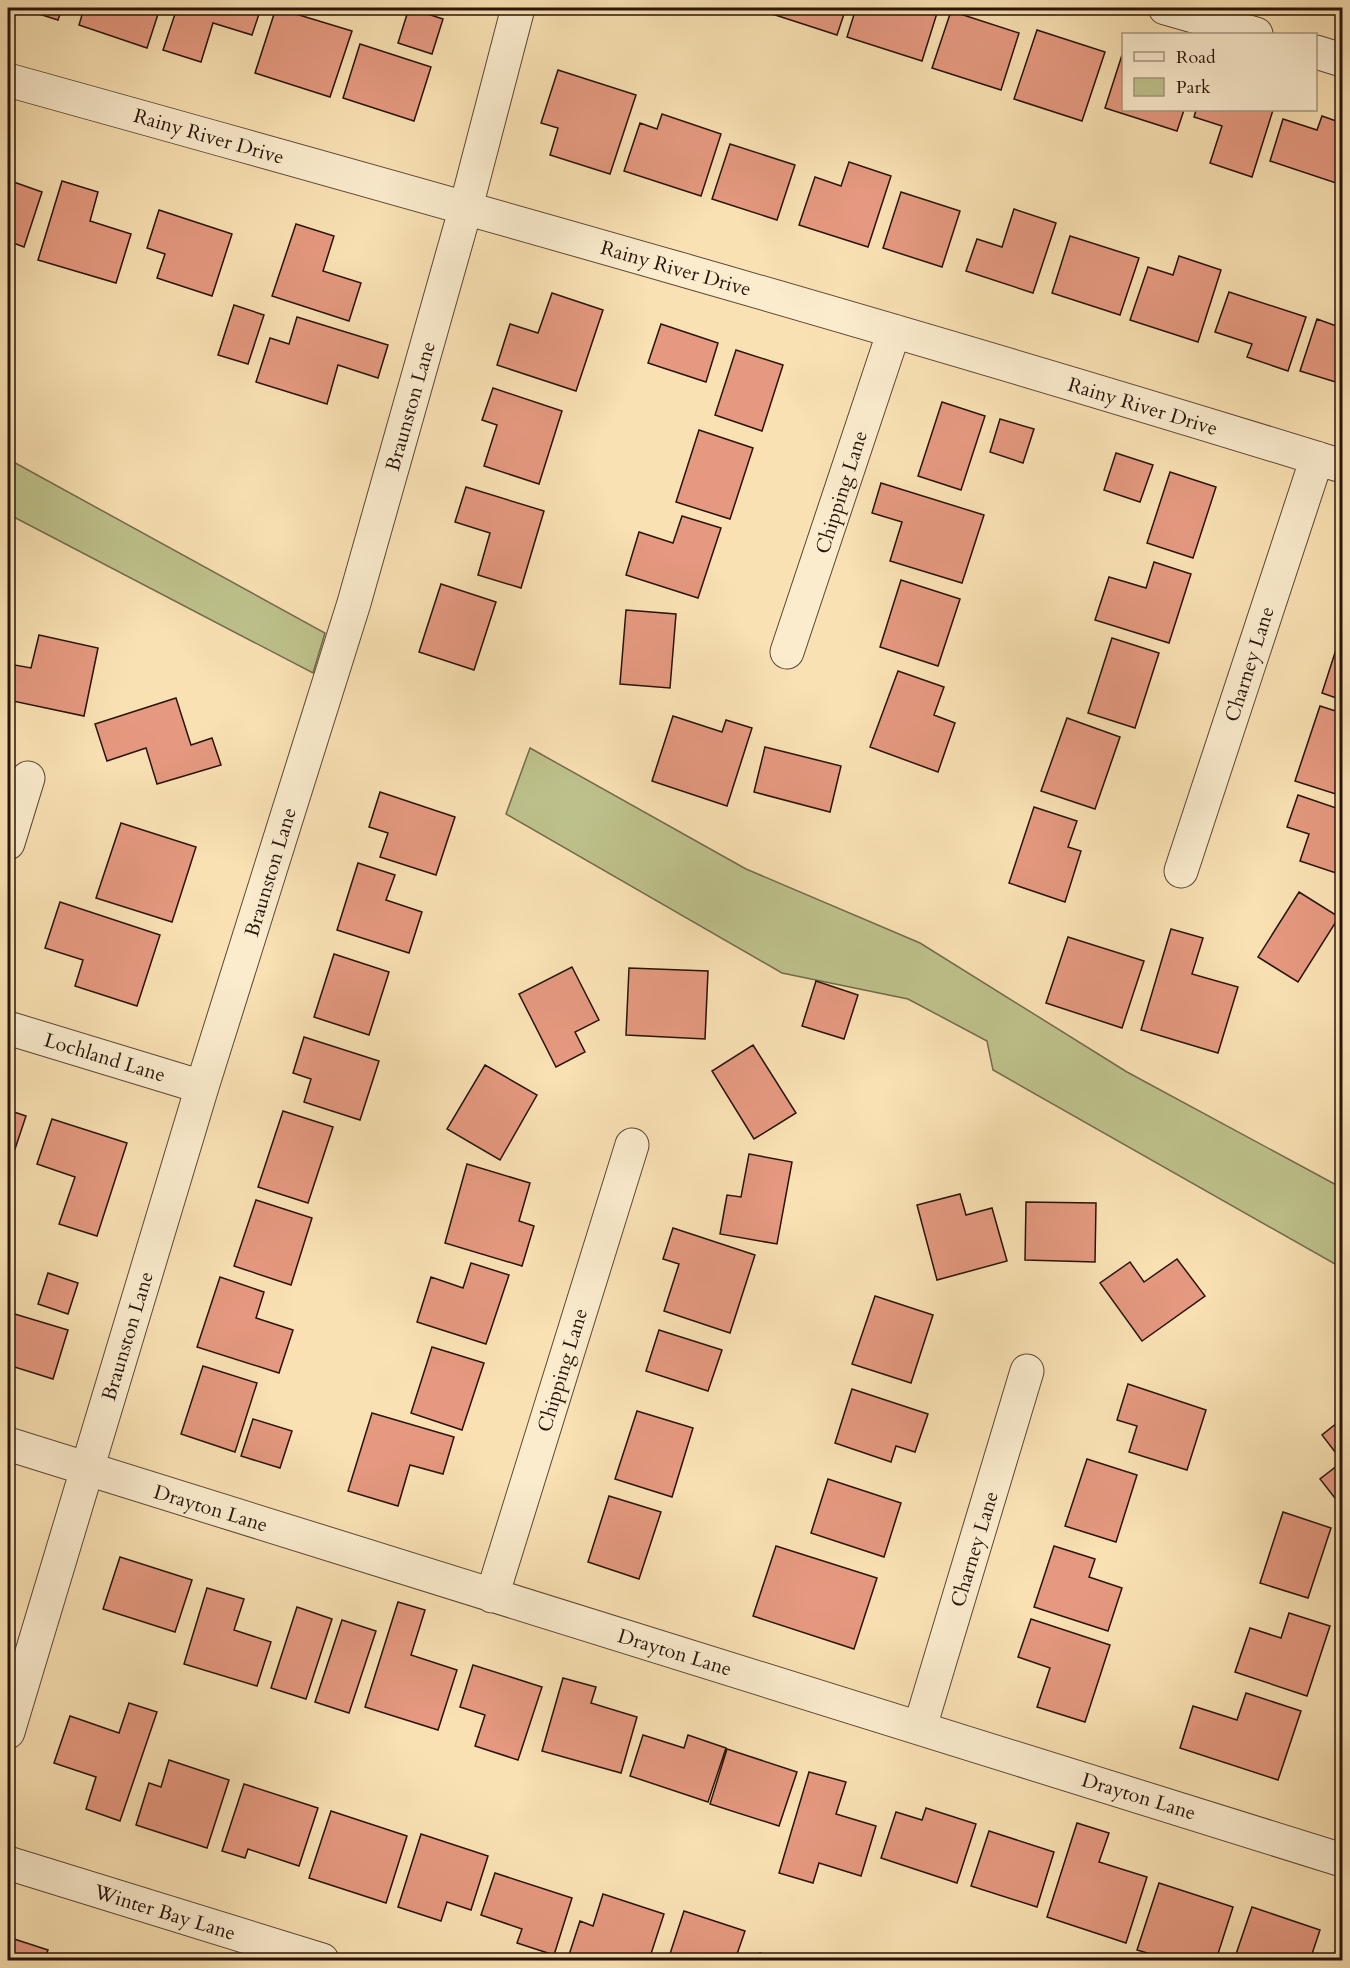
<svg xmlns="http://www.w3.org/2000/svg" width="1350" height="1968" viewBox="0 0 1350 1968" font-family="Cardo,serif">
<rect width="100%" height="100%" fill="#f9e1b3"/>
<filter id="stains"><feTurbulence type="fractalNoise" baseFrequency=".00333" numOctaves="4"/><feColorMatrix values="0 0 0 0 .2 0 0 0 0 .09 0 0 0 0 .02 0 0 0 .5 -.17"/></filter>
<radialGradient id="worn" r=".72"><stop offset=".6" stop-color="#630" stop-opacity="0"/><stop offset="1" stop-color="#630" stop-opacity=".3"/></radialGradient>
<path fill="#bec28c" stroke="#736b4b" stroke-width="1.5" d="M8,459l317,174 -12,40 -305,-159z
M530,748l216,121 174,74 207,129 215,116v80l-349,-198 -6,-29 -79,-42 -126,-26 -276,-159z"/>
<path fill="#e59980" stroke="#28140a" stroke-width="1.5" d="M20,8h42l-4,12z
M84,8h76l-13,40 -68,-23z
M177,8h84l-9,27 -39,-12 -12,39 -38,-12z
M276,8l76,23 -22,66 -75,-24z
M409,8l34,11 -11,35 -34,-11z
M768,8h78l-9,27 -71,-23z
M856,8h75l7,2 -16,51 -75,-24z
M951,11l68,22 -18,57 -69,-22z
M1037,30l68,22 -23,69 -68,-22z
M360,44l71,23 -17,54 -71,-23z
M1122,55l2,55h60l-7,21 -72,-23z
M558,70l78,25 -26,79 -60,-19 8,-27 -17,-5z
M1196,110h77l-21,67 -42,-14 12,-37 -28,-9z
M662,114l59,20 -20,62 -77,-25 16,-48 17,6z
M1322,116l20,7v62l-72,-24 13,-42 34,11z
M730,144l65,21 -18,55 -65,-21z
M849,162l42,14 -23,71 -69,-22 16,-48 26,9z
M8,180l34,12 -18,55 -16,-6z
M62,181l36,11 -8,29 41,13 -15,49 -78,-23z
M901,192l59,19 -18,56 -59,-19z
M1014,209l42,14 -23,70 -67,-22 11,-32 25,8z
M159,210l73,24 -20,62 -55,-18 8,-24 -18,-6z
M296,224l38,12 -11,35 38,12 -12,38 -77,-25z
M1070,236l69,22 -19,57 -68,-22z
M1179,256l42,14 -23,72 -68,-22 18,-53 25,8z
M1229,292l77,25 -18,54 -41,-14 5,-13 -37,-12z
M552,293l51,17 -27,81 -79,-26 13,-41 28,9z
M234,305l30,10 -16,49 -30,-9z
M297,317l91,28 -10,33 -40,-13 -11,39 -71,-22 14,-44 19,6z
M1317,319l25,9v56l-42,-13z
M661,324l57,19 -12,39 -58,-19z
M736,350l47,15 -21,66 -47,-16z
M493,388l69,23 -23,73 -55,-18 13,-41 -15,-5z
M942,402l43,14 -24,74 -43,-14z
M1000,419l34,10 -11,34 -33,-11z
M699,430l54,18 -23,71 -54,-17z
M1116,453l37,12 -13,37 -36,-12z
M1170,472l46,15 -23,71 -46,-15z
M881,483l103,32 -22,68 -72,-22 12,-39 -30,-9z
M466,487l78,24 -23,77 -43,-13 12,-42 -35,-11z
M682,516l39,12 -23,70 -72,-23 13,-43 34,11z
M1154,562l37,12 -22,69 -74,-23 14,-43 37,11z
M901,580l59,19 -22,67 -58,-19z
M441,584l55,18 -22,68 -55,-18z
M626,610l50,4 -6,74 -50,-4z
M1342,631v69l-20,-7z
M39,635l59,13 -14,68 -76,-16 7,-35 16,3z
M1112,638l47,15 -24,75 -47,-15z
M898,671l46,16 -10,28 21,8 -17,49 -68,-25z
M176,698l15,47 21,-7 9,27 -64,19 -11,-36 -39,13 -12,-37z
M1320,706l22,7v83l-47,-15z
M673,716l49,16 4,-12 26,8 -25,78 -75,-25z
M1067,718l53,19 -25,72 -54,-18z
M765,747l76,19 -11,46 -76,-20z
M380,792l75,25 -19,58 -56,-18 8,-24 -19,-6z
M1298,795l44,15v65l-42,-14 9,-27 -22,-7z
M1034,807l43,14 -9,26 13,4 -16,51 -56,-19z
M121,823l75,24 -24,75 -76,-24z
M358,863l37,12 -9,25 36,12 -13,41 -72,-23z
M1299,892l40,25 -41,65 -40,-25z
M60,902l100,33 -23,71 -62,-20 8,-26 -38,-12z
M1171,929l32,9 -11,36 46,13 -20,66 -77,-23z
M1068,937l76,24 -22,67 -76,-25z
M334,954l55,18 -20,63 -55,-18z
M572,967l27,53 -24,12 10,20 -29,15 -37,-73z
M629,968l79,3 -3,68 -79,-4z
M816,981l42,14 -14,44 -42,-13z
M304,1037l75,24 -19,59 -56,-18 7,-23 -18,-6z
M753,1045l43,68 -42,26 -42,-68z
M485,1065l52,30 -37,65 -53,-31z
M8,1110l18,6 -15,45 -3,-1z
M283,1111l50,16 -25,76 -50,-16z
M52,1119l75,24 -30,93 -38,-12 16,-47 -38,-13z
M749,1154l43,8 -15,82 -57,-10 7,-39 14,2z
M467,1164l63,19 -11,38 15,5 -12,40 -77,-23z
M960,1194l6,21 26,-7 15,53 -70,19 -20,-75z
M256,1200l56,18 -21,67 -57,-19z
M1026,1202l70,1 -1,59 -70,-2z
M673,1228l82,27 -25,78 -66,-22 15,-47 -16,-5z
M1177,1259l28,37 -63,45 -42,-58 30,-21 14,20z
M471,1263l38,12 -23,69 -69,-22 14,-45 32,11z
M48,1273l30,10 -10,31 -30,-10z
M220,1277l44,15 -8,26 37,12 -14,43 -82,-26z
M875,1296l58,19 -22,68 -59,-19z
M8,1312l60,18 -15,49 -45,-14z
M659,1330l63,20 -14,41 -62,-20z
M432,1347l52,16 -22,67 -51,-17z
M203,1366l54,17 -22,69 -54,-18z
M1128,1384l78,26 -19,60 -58,-18 8,-26 -20,-6z
M852,1389l76,25 -13,38 -19,-6 -5,16 -56,-19z
M637,1411l56,17 -21,69 -57,-18z
M372,1413l82,24 -11,37 -33,-9 -12,41 -50,-15z
M253,1419l39,12 -12,37 -39,-12z
M1342,1419v42l-20,-26z
M1087,1459l50,16 -21,67 -51,-16z
M1342,1462v45l-22,-28z
M828,1479l73,24 -17,54 -73,-24z
M609,1496l52,16 -22,67 -51,-17z
M1283,1512l48,16 -23,70 -48,-15z
M776,1546l101,32 -23,71 -101,-33z
M1054,1546l41,13 -6,18 33,11 -14,43 -74,-24z
M120,1557l72,23 -17,52 -72,-23z
M207,1588l37,11 -10,31 37,12 -14,44 -73,-22z
M398,1602l27,8 -14,45 46,15 -19,60 -73,-23z
M297,1607l35,12 -26,80 -35,-11z
M1289,1613l41,13 -23,70 -72,-24 15,-44 31,10z
M1031,1619l79,26 -25,77 -48,-15 13,-39 -32,-11z
M342,1620l34,11 -27,82 -34,-11z
M473,1665l69,22 -24,73 -43,-14 10,-31 -25,-8z
M563,1678l33,9 -5,16 46,14 -16,56 -79,-22z
M1246,1693l55,18 -23,69 -98,-32 13,-42 44,14z
M129,1703l28,9 -37,109 -34,-12 10,-32 -42,-14 16,-47 49,17z
M643,1735l41,13 4,-13 38,13 -18,54 -78,-26z
M727,1749l70,23 -18,54 -69,-22z
M169,1760l60,20 -22,68 -71,-23 13,-42 12,4z
M809,1772l37,10 -10,32 40,12 -15,50 -42,-13 -6,20 -34,-10z
M244,1784l74,24 -19,58 -51,-17 -3,9 -23,-7z
M926,1808l50,16 -19,59 -76,-25 15,-46 26,8z
M331,1811l76,25 -21,67 -77,-25z
M1077,1823l32,10 -10,29 48,15 -21,66 -79,-26z
M989,1831l65,21 -17,55 -66,-21z
M421,1834l67,22 -17,54 -24,-8 -6,19 -43,-14z
M495,1873l77,25 -18,57 -37,-12 5,-14 -41,-14z
M1159,1883l74,24 -17,53h-45l-34,-10z
M603,1894l61,20 -15,46h-74l-7,-2 12,-37 13,5z
M1252,1907l68,23 -10,30h-76z
M684,1911l61,20 -10,29h-67z
M8,1937l40,13 -4,10h-36z
M1340,1938l2,1v21h-10z
M760,1953l23,7h-25z"/>
<g fill="none" stroke-linecap="round" stroke-linejoin="round">
<defs>
<path id="minor" d="M1165,8l91,26
M1316,52l26,8
M8,80c446,124 892,249 1334,386
M787,652l107,-321
M8,843l20,-65
M1181,871l136,-413
M8,1028l194,59
M8,1444l1334,416
M492,1596l140,-451
M920,1727l107,-356
M8,1732l194,-645 152,-484 112,-396 52,-199
M8,1863l314,97"/>
</defs>
<use href="#minor" stroke="#5c4734" stroke-width="35"/>
<use href="#minor" stroke="#fbecce" stroke-width="33"/>
</g>
<g text-anchor="middle" stroke-width="4.5" stroke-linejoin="round" paint-order="stroke">
<g font-size="20" fill="#28140a" stroke="#fbecce">
<text transform="translate(209 136) rotate(16)" y="7">Rainy River Drive</text>
<text transform="translate(676 268) rotate(16)" y="7">Rainy River Drive</text>
<text transform="translate(410 406) rotate(-74)" y="7">Braunston Lane</text>
<text transform="translate(1143 406) rotate(17)" y="7">Rainy River Drive</text>
<text transform="translate(841 492) rotate(-72)" y="7">Chipping Lane</text>
<text transform="translate(1249 664) rotate(-72)" y="7">Charney Lane</text>
<text transform="translate(270 872) rotate(-73)" y="7">Braunston Lane</text>
<text transform="translate(105 1057) rotate(17)" y="7">Lochland Lane</text>
<text transform="translate(127 1336) rotate(-73)" y="7">Braunston Lane</text>
<text transform="translate(562 1370) rotate(-73)" y="7">Chipping Lane</text>
<text transform="translate(211 1508) rotate(17)" y="7">Drayton Lane</text>
<text transform="translate(974 1549) rotate(-73)" y="7">Charney Lane</text>
<text transform="translate(675 1652) rotate(17)" y="7">Drayton Lane</text>
<text transform="translate(1139 1796) rotate(17)" y="7">Drayton Lane</text>
<text transform="translate(165 1912) rotate(17)" y="7">Winter Bay Lane</text>
</g>
</g>
<rect width="1350" height="1968" fill="none" stroke="#f9e1b3" stroke-width="30"/>
<rect x="9" y="9" width="1332" height="1950" fill="none" stroke="#28140a" stroke-width="3"/>
<rect x="15" y="15" width="1320" height="1938" fill="none" stroke="#28140a" stroke-width="1.5"/>
<rect x="1122" y="33" width="195" height="78" fill="#fbecce" stroke="#a79680" stroke-width="1.5"/>
<rect x="1134" y="52" width="30" height="9" fill="#fbecce" stroke="#a79680" stroke-width="1.5"/>
<text x="1176" y="63" font-size="18" fill="#28140a">Road</text>
<rect x="1134" y="78" width="30" height="18" fill="#bec28c" stroke="#a79680" stroke-width="1.5"/>
<text x="1176" y="93" font-size="18" fill="#28140a">Park</text>
<rect width="100%" height="100%" filter="url(#stains)"/>
<rect width="100%" height="100%" fill="url(#worn)"/>
</svg>
